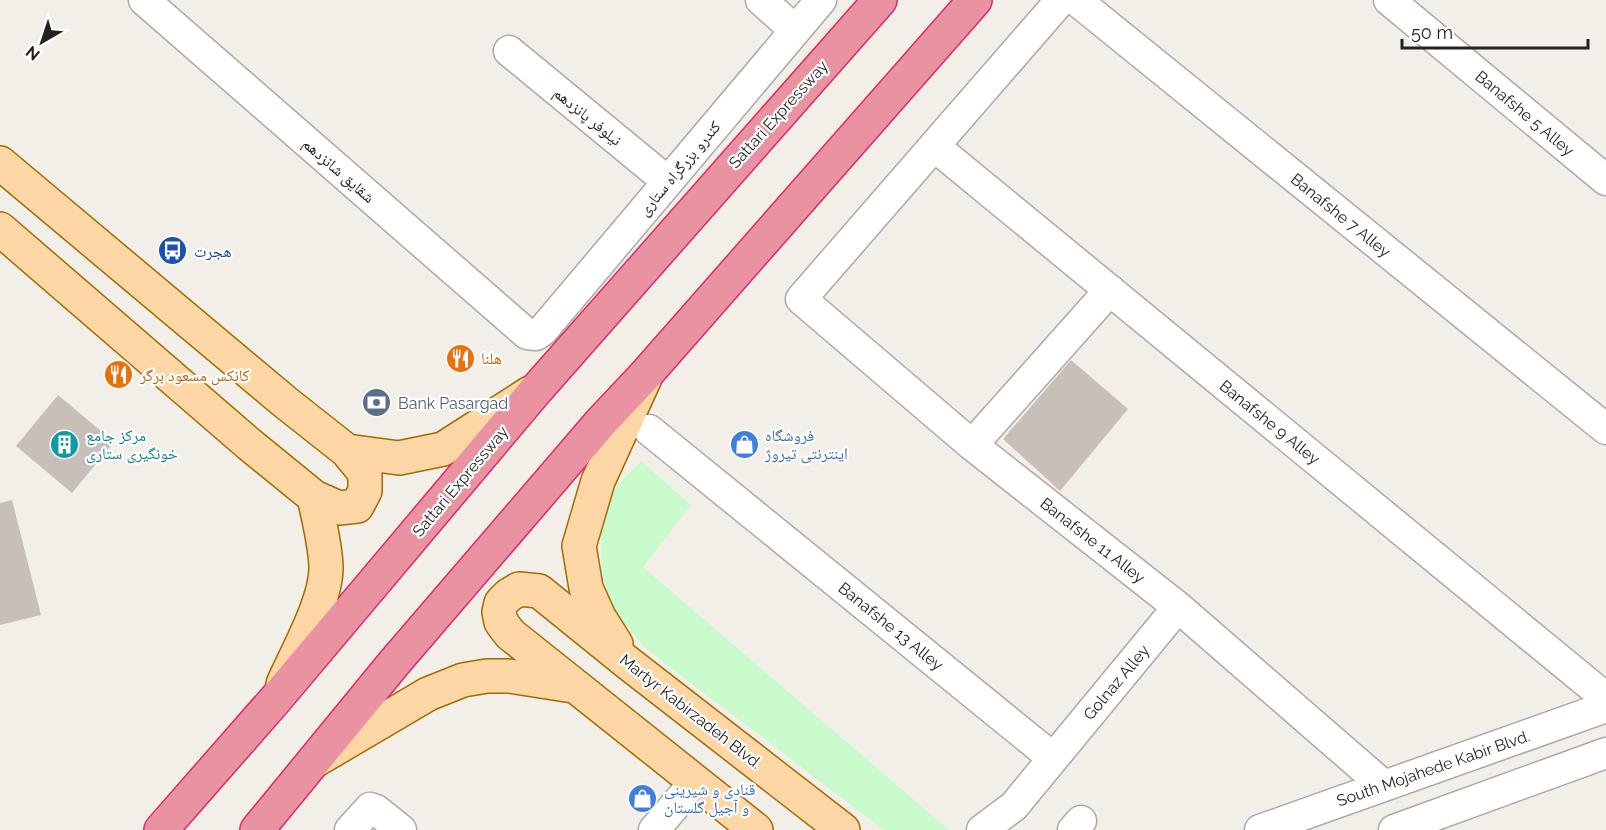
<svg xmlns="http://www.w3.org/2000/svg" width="1606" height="830" viewBox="0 0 1606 830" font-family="Raleway,'Noto Naskh Arabic',sans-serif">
<rect width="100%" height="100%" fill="#f2efe9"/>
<path fill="#c8facc" d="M641,461l50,44 -48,62 306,263h-65l-239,-182 -32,-39 -11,-36 -1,-47 9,-32z"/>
<path fill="#c7bfb8" d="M1071,360l57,49 -68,82 -57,-52z
M58,395l56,47 -42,51 -56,-47z
M12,500l29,115 -41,10v-122z"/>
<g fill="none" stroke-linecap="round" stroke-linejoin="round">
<defs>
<path id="minor" d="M144,0l383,334 9,1 7,-5 278,-330
M761,0l34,30
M1061,0l-260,299 171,146 206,162 205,178
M1076,0l530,429
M1389,0l217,180
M509,51l158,130
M934,146l672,552
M649,430l404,328
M972,445l138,-155
M350,830l20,-22 6,2 25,20
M654,830l41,-48
M982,830l32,-24 164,-199
M1073,830l8,-9
M1260,830l346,-123
M1394,830l212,-77"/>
<path id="major" d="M0,163l285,239 62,49 18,22v18l-8,15 -18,2 -25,-11 -65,-53 -249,-215
M347,451l52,7 44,-9 87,-56
M616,644l-17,-27 -13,-29 -7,-42 19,-65 47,-103
M283,684c14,-32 44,-84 43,-118 -1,-23 -7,-46 -12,-69
M316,760l112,-66 35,-14 24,-4h22l64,10
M756,830l-246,-196 -9,-12 -2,-10 2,-9 8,-8 10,-6 20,2 89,72 215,167"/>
<path id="highway" d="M161,830l114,-130 262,-311 343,-389
M257,830l137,-167 207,-241 47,-50 327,-372"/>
</defs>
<use href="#minor" stroke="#a9a9a9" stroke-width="33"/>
<use href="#major" stroke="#a06b00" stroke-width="36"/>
<use href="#highway" stroke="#dc2a67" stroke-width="36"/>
<use href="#minor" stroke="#fff" stroke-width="30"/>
<use href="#major" stroke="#fcd6a4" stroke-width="33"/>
<use href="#highway" stroke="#e892a2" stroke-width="33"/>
</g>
<defs>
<symbol id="bus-disc" viewBox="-11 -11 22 22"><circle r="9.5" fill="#1a4fb4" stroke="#fff"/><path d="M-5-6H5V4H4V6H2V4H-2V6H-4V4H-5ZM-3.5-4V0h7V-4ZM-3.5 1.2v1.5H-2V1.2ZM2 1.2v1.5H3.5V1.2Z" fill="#fff"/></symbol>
<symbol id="restaurant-disc" viewBox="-11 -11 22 22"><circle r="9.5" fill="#e8710a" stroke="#fff"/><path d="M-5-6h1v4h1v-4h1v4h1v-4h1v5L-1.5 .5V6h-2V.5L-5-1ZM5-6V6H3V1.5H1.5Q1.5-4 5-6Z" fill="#fff"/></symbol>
<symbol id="bank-disc" viewBox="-11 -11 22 22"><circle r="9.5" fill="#5c6f8a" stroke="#fff"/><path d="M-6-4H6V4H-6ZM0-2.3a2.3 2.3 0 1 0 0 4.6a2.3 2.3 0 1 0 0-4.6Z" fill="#fff"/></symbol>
<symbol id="building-disc" viewBox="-11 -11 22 22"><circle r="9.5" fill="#0f9aa8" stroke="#fff"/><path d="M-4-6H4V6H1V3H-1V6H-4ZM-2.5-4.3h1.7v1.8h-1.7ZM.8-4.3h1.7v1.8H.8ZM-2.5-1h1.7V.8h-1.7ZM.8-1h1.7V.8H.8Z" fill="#fff"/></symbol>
<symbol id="shop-disc" viewBox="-11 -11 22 22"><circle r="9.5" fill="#3f7fe0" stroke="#fff"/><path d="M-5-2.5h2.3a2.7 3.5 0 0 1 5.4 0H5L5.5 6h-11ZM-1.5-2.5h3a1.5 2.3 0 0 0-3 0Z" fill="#fff"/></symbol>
</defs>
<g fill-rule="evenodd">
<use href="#bus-disc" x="156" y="234" width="33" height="33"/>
<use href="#restaurant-disc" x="444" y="342" width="33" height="33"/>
<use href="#restaurant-disc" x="102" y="358" width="33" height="33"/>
<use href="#bank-disc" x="360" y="386" width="33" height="33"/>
<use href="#building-disc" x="48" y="428" width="33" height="33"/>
<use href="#shop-disc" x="728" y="428" width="33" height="33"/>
<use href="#shop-disc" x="626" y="782" width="33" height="33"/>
</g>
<g text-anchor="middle" stroke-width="4.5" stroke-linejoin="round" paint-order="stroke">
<g font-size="16" fill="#222" stroke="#fff">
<text transform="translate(1525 113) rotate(40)" y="6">Banafshe 5 Alley</text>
<text transform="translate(778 114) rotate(-48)" y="6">Sattari Expressway</text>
<text transform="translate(588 116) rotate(39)" y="6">نیلوفر پانزدهم</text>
<text transform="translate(679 168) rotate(-50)" y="6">کندرو بزرگراه ستاری</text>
<text transform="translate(339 170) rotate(41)" y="6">شقایق شانزدهم</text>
<text transform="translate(1341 215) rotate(39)" y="6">Banafshe 7 Alley</text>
<text transform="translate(1270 422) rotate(39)" y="6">Banafshe 9 Alley</text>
<text transform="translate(460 481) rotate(-50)" y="6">Sattari Expressway</text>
<text transform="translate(1093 540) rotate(38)" y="6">Banafshe 11 Alley</text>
<text transform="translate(891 626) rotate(39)" y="6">Banafshe 13 Alley</text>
<text transform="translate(1116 682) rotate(-50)" y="6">Golnaz Alley</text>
<text transform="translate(691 711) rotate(38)" y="6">Martyr Kabirzadeh Blvd.</text>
<text transform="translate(1433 768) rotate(-19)" y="6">South Mojahede Kabir Blvd.</text>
</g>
<g font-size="16" fill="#164399" stroke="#fff" text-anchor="start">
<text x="194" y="257">هجرت</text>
</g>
<g font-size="16" fill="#c56008" stroke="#fff" text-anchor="start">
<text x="481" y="364">هلنا</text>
<text x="140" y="381">کانکس مسعود برگر</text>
</g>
<g font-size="16" fill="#4e5e75" stroke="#fff" text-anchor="start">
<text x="398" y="409">Bank Pasargad</text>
</g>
<g font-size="16" fill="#0d838f" stroke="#fff" text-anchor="start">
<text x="86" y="441">مرکز جامع<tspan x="86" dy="18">خونگیری ستاری</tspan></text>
</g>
<g font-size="16" fill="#366cbe" stroke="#fff" text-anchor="start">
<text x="765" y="441">فروشگاه<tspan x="765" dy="18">اینترنتی تیروژ</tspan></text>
<text x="664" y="795">قنادی و شیرینی<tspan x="664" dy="18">و آجیل گلستان</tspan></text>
</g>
</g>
<g transform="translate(42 42) rotate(219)" stroke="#ffffff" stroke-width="4.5" paint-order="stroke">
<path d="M0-4.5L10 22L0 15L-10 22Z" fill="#222222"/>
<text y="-9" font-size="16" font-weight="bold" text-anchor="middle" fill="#222222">N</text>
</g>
<path d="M1402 39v9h186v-9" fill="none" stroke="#222222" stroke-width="3"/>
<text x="1411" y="39" font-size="18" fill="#222222" stroke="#ffffff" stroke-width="4.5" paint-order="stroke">50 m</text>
</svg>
